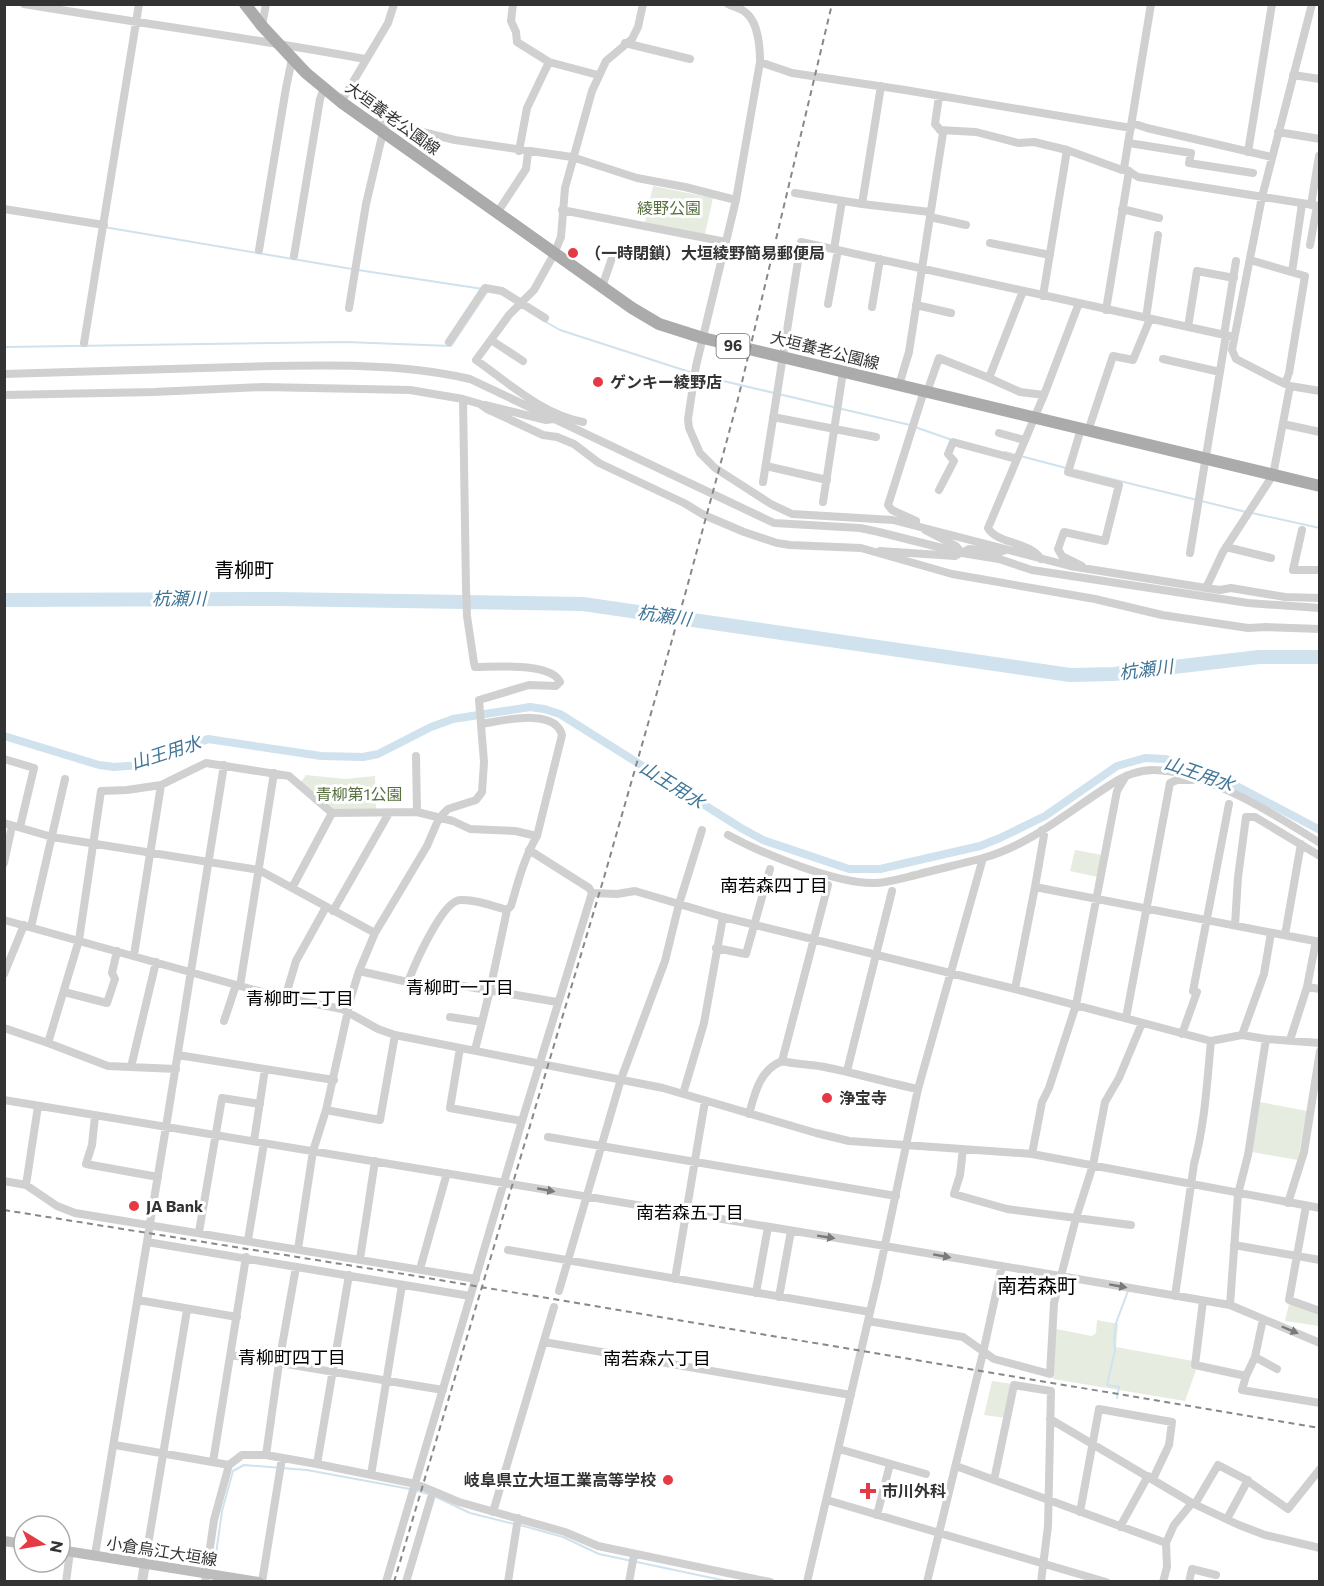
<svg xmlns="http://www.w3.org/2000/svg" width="1324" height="1586" viewBox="0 0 1324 1586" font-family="Commissioner,'Noto Sans JP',sans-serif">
<rect width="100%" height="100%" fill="#fff"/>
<path fill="#e6ecdf" d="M653,186l60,12 -8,36 -60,-12z
M306,775l39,4 30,-3 1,34 -44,2 -31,-30z
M1075,850l27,5 -4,22 -28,-6z
M1260,1102l47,9 -9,49 -46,-8z
M1289,1304l30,9v13l-34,-5z
M1097,1320l21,4 -2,23 77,14 -1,6 4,3 -11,31 -132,-22 3,-50 36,7 4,-3z
M992,1381l21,3 -7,34 -22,-3z"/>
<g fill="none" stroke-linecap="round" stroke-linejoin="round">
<path stroke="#cfe2ee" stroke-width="2" d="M104,227l248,42
M358,270l125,19
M544,321l16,9 142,46 208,49
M4,347l342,-5 105,4 36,-54
M915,427l37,13
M1005,452l61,16
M1071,469l175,43
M1252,513l68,15
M1117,1398l2,-11 -12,-2 8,-35 -1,-12 2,-15 12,-32
M415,1490l19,6 36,17 44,11
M520,1525l43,12 36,17 132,28
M215,1561l7,-50 11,-40 11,-6 63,5 103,19"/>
<path stroke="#cfe2ee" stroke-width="8" d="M4,736l95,29 15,2 27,-2 34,-12 33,-14 113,17 42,1 15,-3 53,-27 22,-8 77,-12 14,2 16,5 181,114 22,12 86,29h31l100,-23 20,-8 45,-22 72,-50 28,-8 21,1 65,24 89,47"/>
<path stroke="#cfe2ee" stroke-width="14" d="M4,600l274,-1 305,5 487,71 44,-1 145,-17h61"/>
<path stroke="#d0d0d0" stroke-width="8" d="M24,4c114,19 228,34 341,55
M513,4l-2,17 5,11 1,10 32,20 49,13
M728,4c5,3 12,4 17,8 13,9 15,35 15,50l-24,138 -40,166 -8,53 1,9 11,25 15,15 56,36 21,10 101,6 177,46 136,22 14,2 11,-2 54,9 35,1
M1151,4l-27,164 14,9 182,29
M1312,4l-50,193 -30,153 4,9 41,21 13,6 30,5
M262,26l4,-22
M625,43l65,16
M760,62l32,11 113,17 226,38
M1293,75l27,4
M341,102l47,-79 6,-19
M372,123l10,-1 73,18 117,17 65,21 48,9 51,13
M1132,123l15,5 125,29
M940,130l36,2 42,11 16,-1 33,8 55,20h4
M1278,132l42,7
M1129,143l62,10 -2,10 64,10
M519,151l8,-43 22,-46
M1248,152l24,-148
M795,193l67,11 19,-118
M862,204l68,8
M1311,205l8,-49
M4,209l100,16
M1122,209l37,9
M562,210l164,32
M497,213l29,-44 2,-17
M930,217l36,8
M990,243l60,12
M1310,245l7,-39
M834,249l8,-48
M259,250l27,-162 6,-29
M294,256l26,-157 4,-11
M1250,260l55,16 -16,97 -4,11
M1292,272l10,-68
M602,287l11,-32
M1043,296l24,-146
M828,304l10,-54
M916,305l35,8
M872,307l8,-48
M349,308l17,-104 17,-72
M1106,310l23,-139
M1146,318l12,-83
M1188,327l9,-56 37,7
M1224,335l12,-74
M491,340l32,21
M449,342l36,-54 17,3 43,27
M84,343l55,-339
M1163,359l57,13
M4,374c78,-2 156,-4 233,-7 75,-2 160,-5 233,12l304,144 86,5 19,4 83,21 37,6 33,11 216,33 72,5
M989,378l31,14 24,3
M899,385l10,-33 34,-219 -8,-9 4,-28
M927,392l12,-34 50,20 34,-87
M4,395l150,-3 109,-5 147,3 53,9 17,5 7,5 56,26 14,2 17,7 25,19 85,40 20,12 40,17 33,11 13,2 71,3 91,26 143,25 67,16 86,13 18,-1 54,2
M485,405l61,15 7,-1
M773,417l103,20
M583,422c-41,-8 -73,-38 -107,-62l33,-45 25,-25 20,-36 7,-17 4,-49 27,-97 14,-30 26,-22 6,-12 5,-23
M1283,424l37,8
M1081,429l-13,43 51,13 -14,56 -41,-9 -6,17 4,7 20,10
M1088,431l25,-75 20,4 17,-41
M999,433l25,7
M766,466l61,14
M763,482l38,-240 433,95
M939,490l15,-29 -6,-7 5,-12 63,17
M823,502l20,-130
M916,521l-24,-11 -4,-5 36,-114
M925,530l31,16 6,7 7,-4 31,3 5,-2
M1302,530l-9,40h27
M1226,547l45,11
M880,551l75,5 5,-3
M1190,553l36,-218
M1041,559c-12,-18 -44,-15 -53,-31l56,-133 35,-92
M1206,588l17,-36 50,-77 17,-89
M481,724c20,-3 74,-17 81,11l-25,101c-13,22 -19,46 -26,70l-4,4
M416,756l1,56
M4,759l30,9 -14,59
M4,823l48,14 207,33 116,63
M728,835c33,18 111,50 148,48 13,-1 27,-5 40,-8 22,-6 45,-11 67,-17
M529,850l60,38 3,5 25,1 18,-3 88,26 292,72 196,52 31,-6 24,4 54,4
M4,863l8,-37
M1035,887l9,-52 -2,-5
M292,888l40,-75
M333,911l56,-98
M4,920l236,66 45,12 57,11 36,20 17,6 268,53 153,45 33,8 183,13 288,54
M1235,925l3,-48 8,-60h9l65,39
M31,927l34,-148
M1285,935l16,-91
M716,948l30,6 24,-85
M134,955l27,-170
M359,971l49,11 49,3 100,17
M4,974l20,-49
M408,982c6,-16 34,-81 52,-82 15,-1 33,6 47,10l-17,80 -15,60
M240,986l34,-213
M1307,987l13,2
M1015,989l20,-102 285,55
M64,992l43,11 8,-24 -3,-6 5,-22
M285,998l11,-37 30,-54
M450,1017l32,5
M1126,1018l44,-235 7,-3h15
M224,1021l12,-36
M4,1028l44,15
M1182,1034l15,-42 -4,-1 36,-187
M1242,1035l22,-61 7,-41
M1290,1040l17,-53 9,-46
M460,1048l-10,60 72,13
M178,1055l156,25
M782,1061c16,4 31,3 47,7 30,6 59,15 89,21
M131,1067l25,-105
M176,1069l-68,-3 -60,-23 31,-103 22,-149 26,-1 34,-5 45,-22 83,13 43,37 85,-1 36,9 17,8 45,2 22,5
M847,1071l45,-180
M683,1094l21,-71 19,-106
M4,1100l881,146 345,59 90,38
M326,1110l54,10 15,-85
M749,1114c6,-22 11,-44 33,-53l46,-176
M95,1116l-3,29 -6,19 72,13
M548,1137l348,59
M254,1141l11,-72
M963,1149l-3,26 -6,19 53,15 124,16
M1032,1154l10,-52 7,-14 27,-83 41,-214 9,-15
M4,1181l22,4 31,21 18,7 401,66
M26,1185l12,-79
M1288,1203l16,-51 16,-101
M1306,1206l-17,94 31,11
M199,1232l23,-134 38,6
M248,1240l16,-97
M147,1242l323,54
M1234,1245l86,15
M298,1249l15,-98 13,-41 25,-113 8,-26 16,-38 52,-87 12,-28 9,-9 28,-9 6,-8 2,-30 -5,-62 50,-15 27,1 4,-4c-9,-20 -65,-15 -85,-15l-1,-4 -7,-47 -1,-28 -3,-189
M508,1250l362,62
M360,1259l15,-98
M420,1269l27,-96
M675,1279l30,-178
M559,1291l62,-212 44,-118 14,-57 23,-74
M756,1293l12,-66
M1175,1296l19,-132c11,-40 13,-82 17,-123
M779,1297l12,-66
M138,1300l99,17
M1203,1301l-8,64 51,11 9,-19 8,-38
M1230,1305l8,-111 10,-39 18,-116
M868,1321l95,16 31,22 56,15 4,-71 22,-85 17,-53 12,-63 14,-24 23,-55
M544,1342l307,53
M231,1355l212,35
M1255,1357l22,12
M1246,1376l-4,14 78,13
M1050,1419l142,84 47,22 26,10 55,13
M115,1445l114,20
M839,1449l87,25
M266,1455l13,-92 17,-96
M213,1462l33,-205
M317,1464l32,-189
M956,1466l210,77
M371,1475l31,-190
M994,1480l20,-95 37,6 -3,135 -7,56
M827,1500l279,82
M1195,1504l23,-39 27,14 43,30 32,-40
M493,1512l61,-205
M1080,1512l19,-103 73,13 -3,23 -16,34
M877,1515l13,-51
M1227,1519l21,-39
M1120,1527l28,-51
M95,1555l71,-428 58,-362
M145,1563l42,-253
M66,1582l4,-30
M205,1582l9,-62 15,-55 13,-10h24l51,9 99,20 43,18 106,30 33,14 172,36
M262,1582l20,-124
M386,1582l136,-461 70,-228
M406,1582l25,-84
M508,1582l10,-64
M629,1582l5,-27
M807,1582l71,-304 40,-189 65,-231c47,-13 86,-47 127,-73 12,-8 28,-15 43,-15 52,0 123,45 167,73
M927,1582l56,-229 19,-87
M1163,1582l4,-15 -1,-24 8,-18 18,-22
M1189,1582l3,-13 24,6"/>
<path stroke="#d0d0d0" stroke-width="10" d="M142,1582l3,-19"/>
<path stroke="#bdbdbd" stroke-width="10" d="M4,1541l20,3
M60,1550l199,32"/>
<path stroke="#ababab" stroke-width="12" d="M245,4l17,22 44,47 35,29 291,206 27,16 44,14 617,148"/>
<path stroke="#888" stroke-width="2" stroke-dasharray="6 4.5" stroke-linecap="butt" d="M4,1210l412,66 904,152
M394,1582l211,-708 81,-283 51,-188 95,-399"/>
</g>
<defs><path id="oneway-solid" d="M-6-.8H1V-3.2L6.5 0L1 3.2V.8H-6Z" transform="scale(1.5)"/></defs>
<g fill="#7a7a7a">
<use href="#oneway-solid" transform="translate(546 1190) rotate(10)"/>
<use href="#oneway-solid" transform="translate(826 1237) rotate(9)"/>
<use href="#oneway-solid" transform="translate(942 1256) rotate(10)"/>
<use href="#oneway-solid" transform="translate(1118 1286) rotate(10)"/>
<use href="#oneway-solid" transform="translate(1290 1330) rotate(23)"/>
</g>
<g fill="#e63946" stroke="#fff" stroke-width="2">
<circle cx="573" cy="253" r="6"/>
<circle cx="598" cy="382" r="6"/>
<circle cx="827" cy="1098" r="6"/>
<circle cx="134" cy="1206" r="6"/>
<circle cx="668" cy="1480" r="6"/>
<path d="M865 1482h6v6h6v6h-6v6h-6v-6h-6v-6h6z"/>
</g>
<g text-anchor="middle" stroke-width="6" stroke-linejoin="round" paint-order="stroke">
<rect fill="#fff" stroke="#707070" stroke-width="1.5" x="716.5" y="334" width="33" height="24" rx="4.5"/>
<g font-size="15" font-weight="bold" fill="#333">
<text x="733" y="351">96</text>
</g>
<g font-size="16" fill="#333" stroke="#fff">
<text transform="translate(393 118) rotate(36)" y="6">大垣養老公園線</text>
<text transform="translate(825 350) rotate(14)" y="6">大垣養老公園線</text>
<text transform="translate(162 1551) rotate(9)" y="6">小倉烏江大垣線</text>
</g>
<g font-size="16" fill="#56703f" stroke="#fff">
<text x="669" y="214">綾野公園</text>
<text x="359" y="800">青柳第1公園</text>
</g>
<g font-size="16" font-weight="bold" fill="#333" stroke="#fff" text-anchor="start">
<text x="585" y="259">（一時閉鎖）大垣綾野簡易郵便局</text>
<text x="610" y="388">ゲンキー綾野店</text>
<text x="839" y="1104">浄宝寺</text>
<text x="146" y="1212">JA Bank</text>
<text x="656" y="1486" text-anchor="end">岐阜県立大垣工業高等学校</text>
<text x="882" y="1497">市川外科</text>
</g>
<g font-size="18" font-style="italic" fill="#3f7597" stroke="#fff">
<text x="179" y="605">杭瀬川</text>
<text transform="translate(664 616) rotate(8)" y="6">杭瀬川</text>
<text transform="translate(1146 670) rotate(-7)" y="6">杭瀬川</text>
<text transform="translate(166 753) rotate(-18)" y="6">山王用水</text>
<text transform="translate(1199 774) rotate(19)" y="6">山王用水</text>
<text transform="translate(672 785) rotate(32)" y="6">山王用水</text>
</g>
<g font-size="18" fill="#000" stroke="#fff">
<text x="774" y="892">南若森四丁目</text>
<text x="460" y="994">青柳町一丁目</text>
<text x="300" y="1005">青柳町二丁目</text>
<text x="690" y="1219">南若森五丁目</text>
<text x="292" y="1364">青柳町四丁目</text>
<text x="657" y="1365">南若森六丁目</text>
</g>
<g font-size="20" fill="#000" stroke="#fff">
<text x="244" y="577">青柳町</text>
<text x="1037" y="1293">南若森町</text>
</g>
</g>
<rect width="1324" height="1586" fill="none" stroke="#333333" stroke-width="12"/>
<g transform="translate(42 1544) rotate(101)"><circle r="28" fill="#ffffff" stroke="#adadad" stroke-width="1.5"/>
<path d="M0-4.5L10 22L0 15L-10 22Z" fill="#e63946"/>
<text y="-9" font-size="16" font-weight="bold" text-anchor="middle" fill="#333333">N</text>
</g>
</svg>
